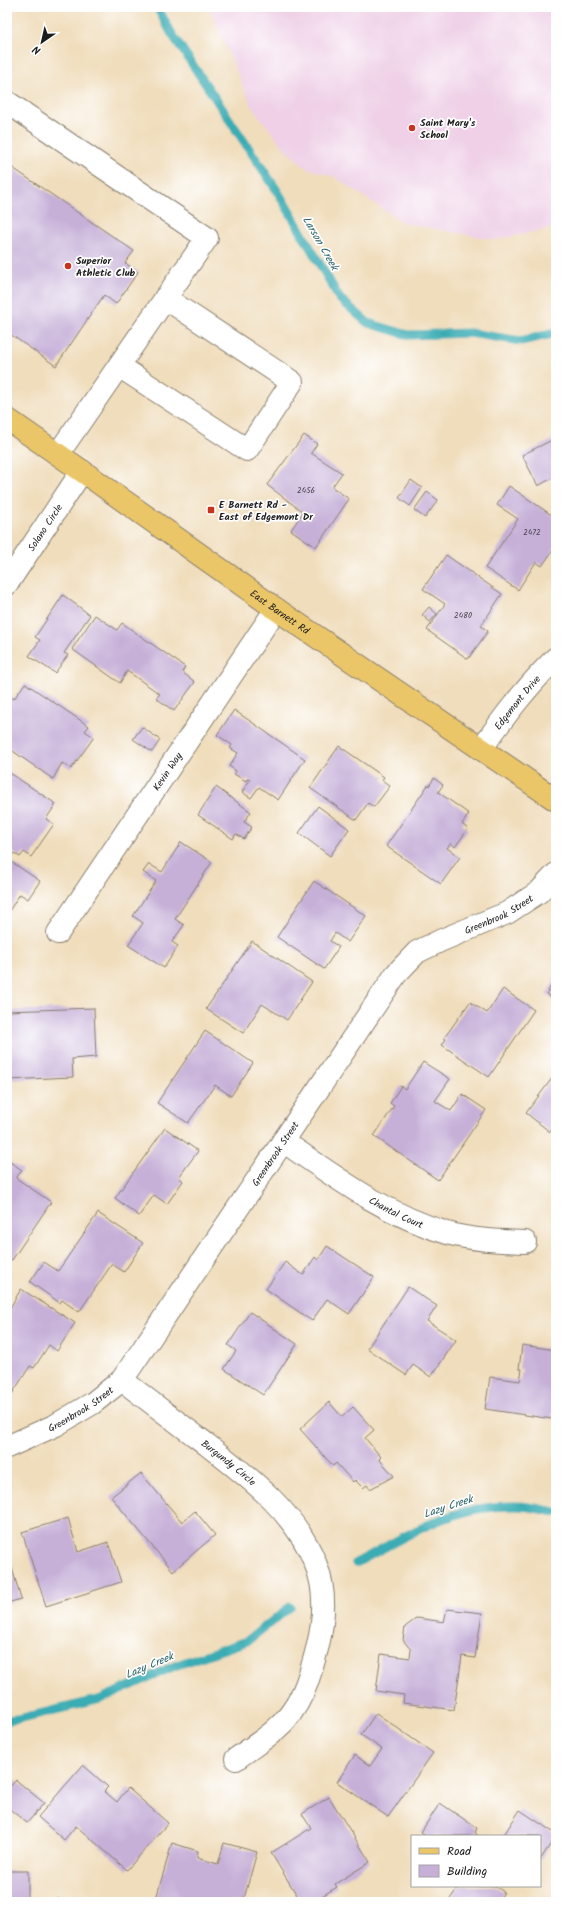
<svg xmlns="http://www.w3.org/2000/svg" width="563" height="1909" viewBox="0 0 563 1909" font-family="Kalam,sans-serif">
<rect width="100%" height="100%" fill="#fff"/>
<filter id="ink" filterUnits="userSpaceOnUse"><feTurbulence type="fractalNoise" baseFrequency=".025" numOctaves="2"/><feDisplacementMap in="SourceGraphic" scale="8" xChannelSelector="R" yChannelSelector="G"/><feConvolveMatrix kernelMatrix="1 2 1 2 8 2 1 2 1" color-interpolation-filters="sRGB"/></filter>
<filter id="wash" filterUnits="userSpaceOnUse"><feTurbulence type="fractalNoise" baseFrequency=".012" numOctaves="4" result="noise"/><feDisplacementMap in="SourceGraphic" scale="16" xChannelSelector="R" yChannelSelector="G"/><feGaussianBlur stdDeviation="0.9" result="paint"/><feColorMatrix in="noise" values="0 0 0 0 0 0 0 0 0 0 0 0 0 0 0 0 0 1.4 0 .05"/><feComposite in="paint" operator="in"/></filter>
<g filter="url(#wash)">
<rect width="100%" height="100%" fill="#f0ddbc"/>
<path fill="#efd0e7" d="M209,7h347v220l-60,13 -92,-17 -71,-47 -27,-8 -21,-19 -33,-42z"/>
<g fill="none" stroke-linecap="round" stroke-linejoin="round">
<path stroke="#3aacb4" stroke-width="9" d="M157,7l15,27 106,158 62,107 28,24 40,12 62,-2 51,8 35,-8
M356,1563c54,-29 97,-59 161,-57 13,0 26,4 39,6
M7,1720l11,-1 83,-20 76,-34 70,-24 43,-34"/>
</g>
<g id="blocks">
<path fill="#c6b0d8" d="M7,164l127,87 -9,12 13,9 -7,10 -15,22 -12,-9 -48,71 -49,-34z
M304,435l13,9 -6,9 31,20 -10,14 17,12 -33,48 -25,-17 12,-18 -36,-27z
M556,438v38l-18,10 -16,-31z
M411,480l11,8 -12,18 -11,-8z
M509,486l47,32v28l-14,20 -6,-4 -18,28 -33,-22 33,-49 -21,-14z
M427,492l11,8 -13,18 -11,-8z
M446,555l56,39 -21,32 7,5 -20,28 -41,-29 18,-26 -22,-15z
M63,595l27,20 -26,38 4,2 -13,18 -26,-17 11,-16 -5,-3z
M429,607l8,7 -7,8 -8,-7z
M95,615l22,15 5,-7 63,44 -3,5 13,10 -21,29 -18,-13 4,-4 -33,-23 -7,12 -48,-34z
M25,683l64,43 -4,5 9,6 -23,32 -9,-6 -9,16 -46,-32v-52l7,4z
M234,710l71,49 -27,41 -19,-13 -8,11 -9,-6 8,-12 -3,-1 -1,2 -12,-7 2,-3 -7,-5 9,-13 -8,-5 2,-3 -15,-10z
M142,727l18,13 -8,12 -19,-13z
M339,746l45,31 -2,3 8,6 -16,21 -6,-4 -12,17 -46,-32z
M7,771l49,33 -10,15 8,5 -23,33 -7,-5 -4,5 -13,-8z
M434,778l9,7 -5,7 31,22 -7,10 6,5 -13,18 -4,-4 -4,5 13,9 -19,27 -55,-38 42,-61 1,1z
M216,787l35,25 -7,10 8,5 -8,12 -8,-5 -3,5 -35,-24z
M318,806l31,23 -19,27 -31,-23z
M181,842l31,20 -37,57 9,6 -12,17 6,4 -14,22 -36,-23 15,-22 -10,-7 23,-35 -13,-9 6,-8 13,8z
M7,859l33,22 -12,18 -8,-5 -13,20z
M314,881l52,35 -18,26 -13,-9 -5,8 9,6 -15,22 -47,-32z
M252,941l60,41 -25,38 -25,-16 -19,29 -37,-24z
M556,974v27l-10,-7 9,-14 -2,-1z
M503,989l31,21 -45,67 -47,-32 4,-6 -2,-1 26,-36 17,11z
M94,1008l2,49 -24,2 1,18 -66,3v-69z
M205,1031l48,32 -22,33 -16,-11 -27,38 -31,-20z
M423,1062l27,17 -15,22 16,10 11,-17 24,16 -48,70 -64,-44 20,-30 -4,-3 11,-17 4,3z
M556,1073v57l-3,-2 -3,4 -24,-19z
M165,1128l33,23 -19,26 4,4 -16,23 -13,-9 -15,21 -24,-18z
M7,1160l15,10 -6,8 35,24 -39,58 -5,-3z
M98,1213l45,30 -19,29 -12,-8 -33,48 -17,-12 -2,3 -30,-21 14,-20 14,9z
M327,1246l47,31 -25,37 -22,-15 -15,22 -46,-32 19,-27 18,13 12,-18 3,3z
M408,1287l29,19 -10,15 29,19 -25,37 -18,-12 -7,10 -39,-26z
M21,1289l54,34 -18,28 -8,-6 -15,23 -4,-2 -18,28 -5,-3v-78z
M250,1312l47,32 -34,51 -39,-26 12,-18 -8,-6z
M522,1345l34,5v42l-4,27 -67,-10 5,-32 30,4 2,-12h-3z
M329,1402l13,15 11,-10 21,23 -9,8 16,19 -2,2 15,17 -24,13 -3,-4 -4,3 -8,-8 -2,2 -17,-19 -3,3 -33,-37z
M141,1473l41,49 13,-11 20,24 -42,36 -62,-74z
M68,1518l10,34 30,-10 13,40 -75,24 -24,-74z
M7,1551l14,48 -14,4z
M447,1609l35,4 -7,45 -13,-2 -8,54 -51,-7 1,-8 -28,-4 5,-37 29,4 1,-8 -8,-10 2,-13 12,-9 27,4z
M376,1713l57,40 -45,64 -51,-35 18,-27 15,11 12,-17 -21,-14z
M83,1765l25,22 -4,4 13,11 11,-14 40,35 -41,47 -51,-44 -12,14 -26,-23z
M16,1780l28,23 -17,20 -20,-16v-17z
M329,1797l41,65 -35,22 2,3 -25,15h-11l-30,-49 40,-25 -9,-14z
M440,1803l37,25 -2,5 4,3h-52l-6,-4z
M520,1810l36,24v2l-16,24v-24h-37z
M172,1843l26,8 -1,7 21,6 6,-21 33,9 -14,50h-42l-7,-2 -1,2h-38z
M7,1871h21v28h32v3h-53z
M459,1886h36l9,6 -6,10h-50z"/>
</g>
</g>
<g filter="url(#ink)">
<use href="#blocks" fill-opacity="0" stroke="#867c6c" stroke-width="1"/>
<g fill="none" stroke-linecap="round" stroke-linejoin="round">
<defs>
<g id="minor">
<path d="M7,102l200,136 -149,216"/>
<path d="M119,366l128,84 45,-68 -127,-84"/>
<path id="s1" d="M7,584l75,-113"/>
<path id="s2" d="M481,749c23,-32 46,-63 75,-91"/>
<path id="s3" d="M58,933l218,-324"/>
<path id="s4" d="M283,1141c52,36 103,74 164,92 25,7 52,8 78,9"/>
<path id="s5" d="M122,1380c26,20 52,40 79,60 44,34 95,71 115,125 10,25 8,55 2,80 -8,32 -17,64 -43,85 -12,11 -26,19 -39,29"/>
<path id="s6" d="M7,1447l49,-22 37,-22 29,-23 274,-406 21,-22 25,-12 65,-27 32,-21 17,-18"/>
</g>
<g id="major">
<path id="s7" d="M7,419l75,52 194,138 280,191"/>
</g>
</defs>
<use href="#minor" stroke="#867c6c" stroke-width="24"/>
<use href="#major" stroke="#867c6c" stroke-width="24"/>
<use href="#minor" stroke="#fff" stroke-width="22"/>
<use href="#major" stroke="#ebc669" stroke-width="22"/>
</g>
</g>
<g fill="#c8321e" stroke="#fff" stroke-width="1.5">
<circle cx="412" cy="128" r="4"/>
<circle cx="68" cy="266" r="4"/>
<rect x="207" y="506" width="8" height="8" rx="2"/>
</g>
<g text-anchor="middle" stroke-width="3.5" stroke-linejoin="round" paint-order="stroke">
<g font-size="8" fill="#46414b">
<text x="306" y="493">2456</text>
<text x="532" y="535">2472</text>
<text x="463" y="618">2480</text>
</g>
<g font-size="10" font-weight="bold" fill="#1c1c1c" stroke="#fff" text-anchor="start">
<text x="420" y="126">Saint Mary's<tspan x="420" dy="12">School</tspan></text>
<text x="76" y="264">Superior<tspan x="76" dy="12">Athletic Club</tspan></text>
<text x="219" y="508">E Barnett Rd -<tspan x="219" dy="12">East of Edgemont Dr</tspan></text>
</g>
<g font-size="10" fill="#1c1c1c" stroke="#fff">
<text dy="4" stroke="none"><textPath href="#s1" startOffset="68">Solano Circle</textPath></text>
<text dy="4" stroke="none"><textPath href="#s7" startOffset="334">East Barnett Rd</textPath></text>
<text dy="4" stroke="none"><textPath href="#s2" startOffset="59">Edgemont Drive</textPath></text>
<text dy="4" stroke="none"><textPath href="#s3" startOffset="195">Kevin Way</textPath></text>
<text dy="4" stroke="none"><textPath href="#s6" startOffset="744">Greenbrook Street</textPath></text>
<text dy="4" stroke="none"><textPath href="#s6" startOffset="407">Greenbrook Street</textPath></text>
<text dy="4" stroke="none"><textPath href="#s4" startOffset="134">Chantal Court</textPath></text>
<text dy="4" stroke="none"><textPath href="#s6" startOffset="83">Greenbrook Street</textPath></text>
<text dy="4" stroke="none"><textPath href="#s5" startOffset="135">Burgundy Circle</textPath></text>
</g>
<g font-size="11" font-style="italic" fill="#2b6468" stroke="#fff">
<text transform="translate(321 243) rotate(60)" y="4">Larson Creek</text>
<text transform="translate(448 1506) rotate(-18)" y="4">Lazy Creek</text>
<text transform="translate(149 1665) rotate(-23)" y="4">Lazy Creek</text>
</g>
</g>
<rect width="563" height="1909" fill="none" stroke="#fff" stroke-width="24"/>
<rect x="411" y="1835" width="130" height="52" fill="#ffffff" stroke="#a4a4a4"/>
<rect x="419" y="1848" width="20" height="6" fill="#ebc669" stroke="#a4a4a4"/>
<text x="447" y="1855" font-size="12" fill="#1c1c1c">Road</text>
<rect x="419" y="1865" width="20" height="12" fill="#c6b0d8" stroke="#a4a4a4"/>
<text x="447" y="1875" font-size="12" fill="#1c1c1c">Building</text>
<g transform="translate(42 42) rotate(214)" stroke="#ffffff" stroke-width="3" paint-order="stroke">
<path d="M0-3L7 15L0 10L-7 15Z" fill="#1c1c1c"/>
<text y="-6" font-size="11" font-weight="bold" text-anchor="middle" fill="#1c1c1c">N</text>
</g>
</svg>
